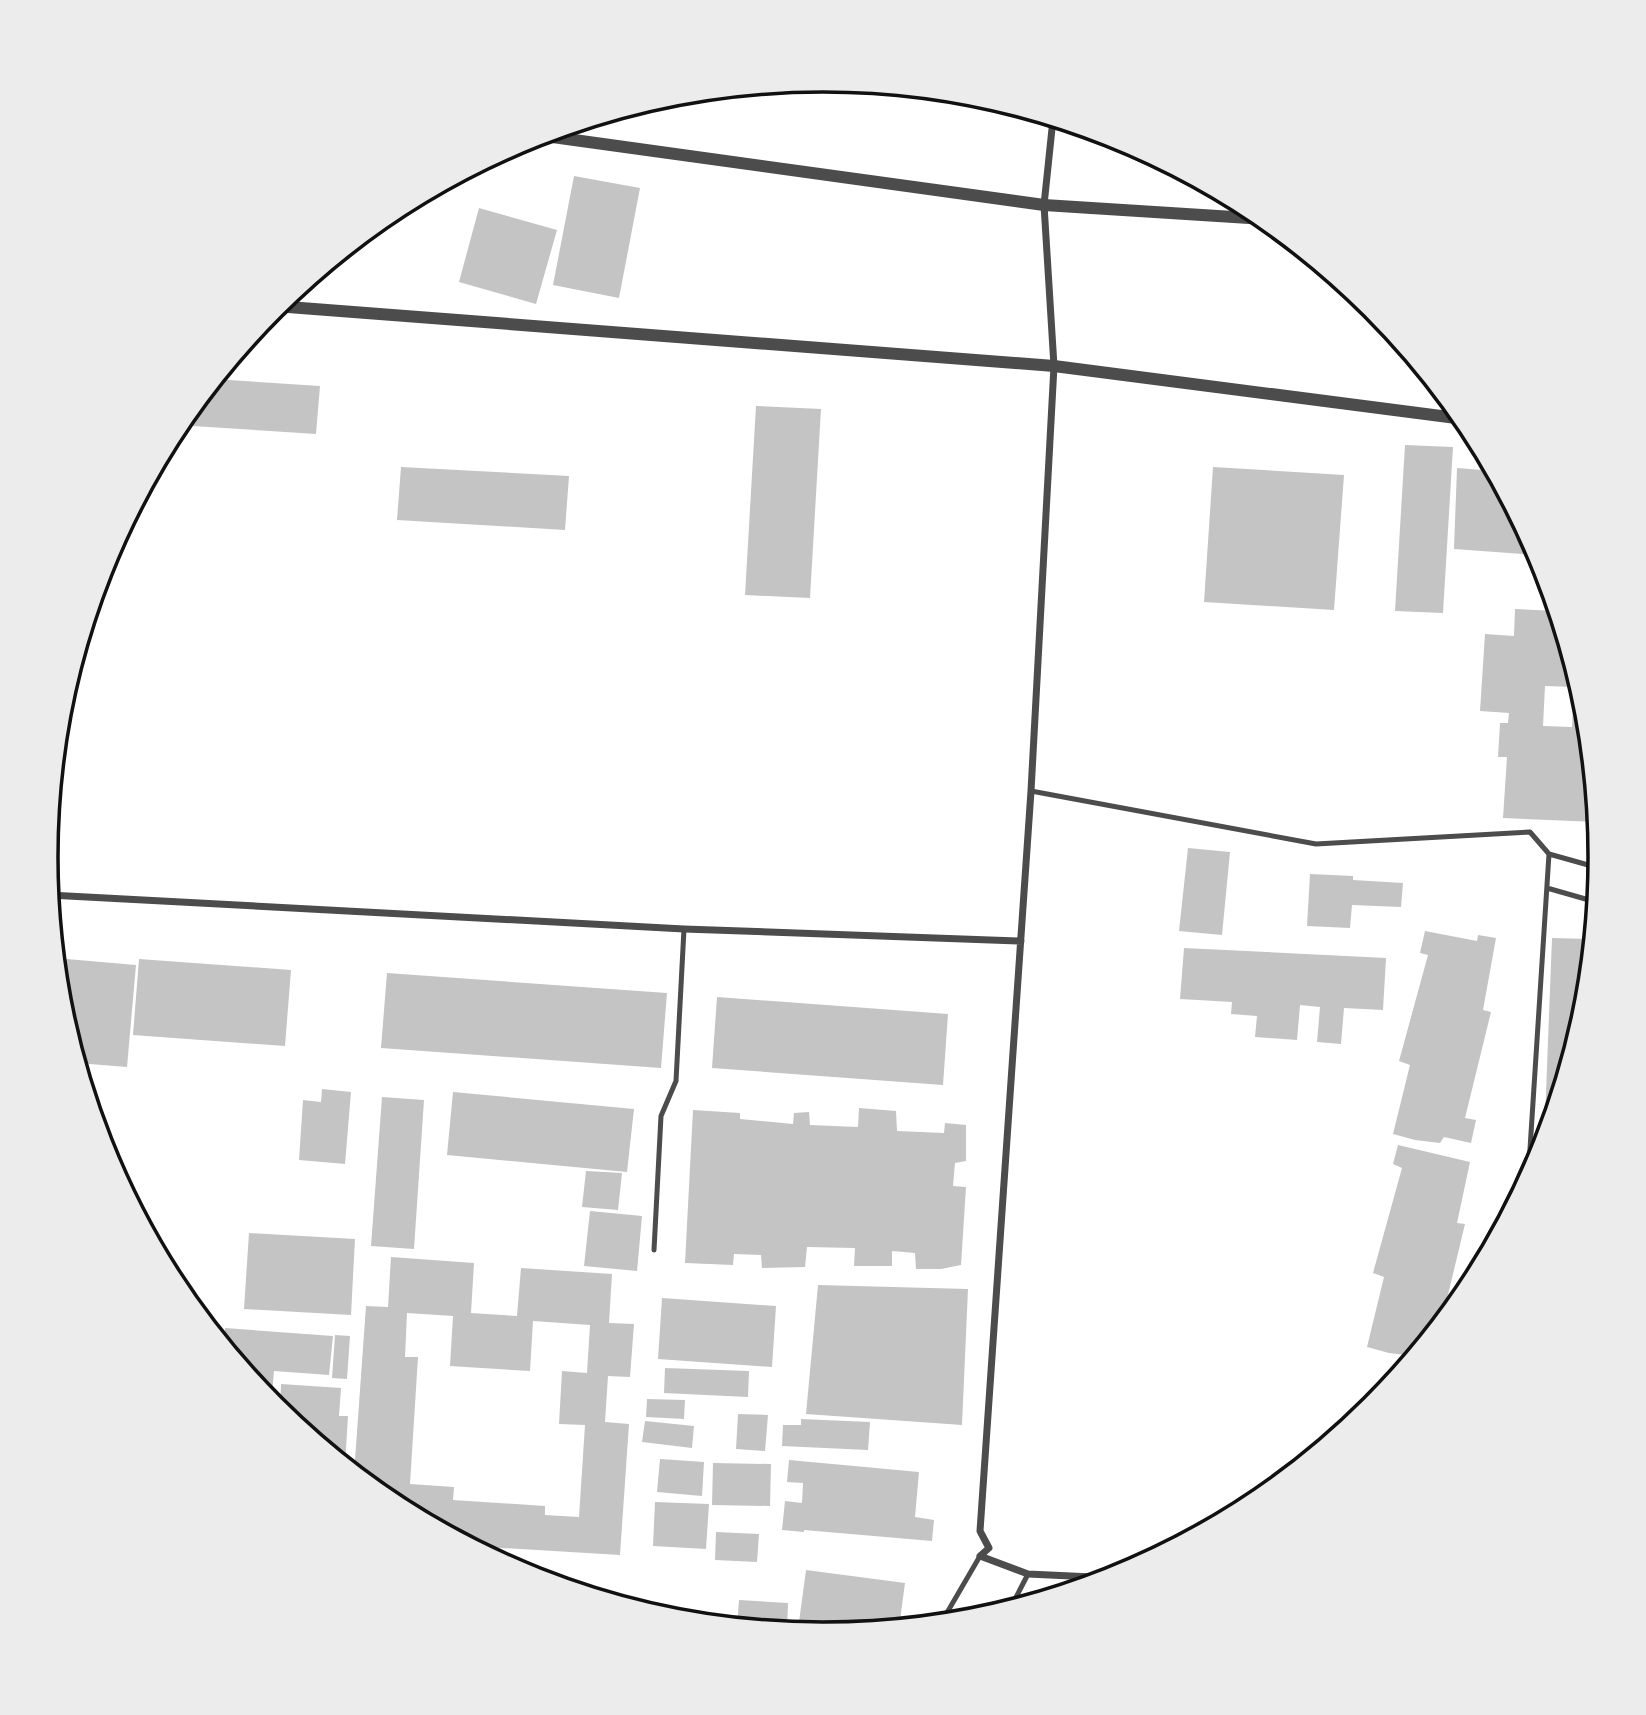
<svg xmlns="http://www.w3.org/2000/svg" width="1646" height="1715" viewBox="0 0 1646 1715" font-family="'Public Sans',sans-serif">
<rect width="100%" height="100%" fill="#fff"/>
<path fill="#c4c4c4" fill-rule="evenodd" d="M574,176l66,12 -21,110 -66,-13z
M479,208l78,22 -21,74 -77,-22z
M214,379l106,7 -4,48 -139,-9z
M756,406l65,3 -11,189 -65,-3z
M1405,445l48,2 -10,166 -48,-2z
M401,467l168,9 -4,54 -168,-10z
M1213,467l131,8 -10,135 -130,-8z
M1457,468l37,3 44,84 -84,-6z
M1515,609l42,2 29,95 11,116 -94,-4 4,-61h-9l2,-34h8l1,-10 -29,-2 5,-77 29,2zM1545,686l29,1 -2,40 -29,-1z
M1188,848l42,4 -8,83 -43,-4z
M1310,874l43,2v4l50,3 -2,24 -49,-2 -2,23 -43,-2z
M1425,931l52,10 1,-6 18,3 -13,72 8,2 -26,106 11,2 -5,23 -27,-6 -4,6 -25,-3 -22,-6 17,-69 -11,-4 29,-106 -8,-2z
M1552,938l40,1 -7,71 -41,135z
M1184,948l202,10 -3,52 -39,-2 -3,36 -24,-2 3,-35 -20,-2 -3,35 -42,-3 2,-21 -26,-2 1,-12 -52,-3z
M55,958l81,7 -9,102 -50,-4 -17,-54z
M139,959l152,11 -6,76 -152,-11z
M387,973l280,20 -6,75 -280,-20z
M717,997l231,17 -5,71 -231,-17z
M322,1089l29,3 -6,72 -46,-4 4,-60 18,2z
M453,1092l181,17 -7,63 -180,-17z
M382,1097l42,3 -10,149 -43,-3z
M859,1108l37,3 1,20 47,2 1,-10 21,2v36l-11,2 -2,23 13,1 -5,78 -20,4h-25l-1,-16 -23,-2v15h-38l1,-18 -48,-1 -2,20 -43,1 -1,-13 -27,-1 -1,11 -48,-2 8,-153 47,3v6l53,5 1,-11 15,-1 1,13 48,2z
M1398,1145l72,17 -13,61 8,1 -24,100 -27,32 -25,-3 -22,-6 17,-70 -11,-4 29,-105 -9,-4z
M586,1171l36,2 -4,37 -36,-3z
M590,1211l52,5 -5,55 -53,-5z
M249,1233l106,6 -4,76 -107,-6z
M391,1257l83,6 -3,50 46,3 4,-48 91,6 -3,49 25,1 -4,53 -22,-1 -3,46 24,2 -9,131 -151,-9 -78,-42 -37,-30 12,-168 22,1zM407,1313l46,3 -3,50 80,5 3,-50 57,4 -3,48 -25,-2 -3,53 26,1 -6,92 -34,-2v-9l-92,-6 1,-13 -44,-3 8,-127h-13z
M818,1285l150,4 -6,136 -156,-11z
M662,1298l114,8 -4,61 -114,-8z
M225,1328l108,8 -4,39 -55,-4 -2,23h-10l-38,-47z
M335,1335l15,1 -3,43 -15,-1z
M1405,1357l7,2 -12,15z
M665,1368l84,3 -1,26 -84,-4z
M281,1384l60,4 -2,28h9l-3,50 -65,-53z
M647,1399l38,1 -1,19 -38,-2z
M738,1414l30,1 -3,36 -29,-2z
M801,1419l69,3 -2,28 -86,-4 1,-21h18z
M645,1421l49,5 -2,22 -50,-6z
M660,1459l44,3 -2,34 -45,-4z
M789,1460l130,12 -4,45 19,3 -2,21 -128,-11v2l-22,-2 3,-29 17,2 1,-20 -16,-1z
M713,1463l58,1 -1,42 -58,-1z
M655,1502l54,2 -3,45 -53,-3z
M716,1532l43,2 -2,28 -42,-2z
M806,1570l99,13 -6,45 -33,3 -67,-9z
M739,1600l49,3 -1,28 -50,-4z"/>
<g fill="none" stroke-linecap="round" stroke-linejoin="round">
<path stroke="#4c4c4c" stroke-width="5" d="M1031,791l285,53 214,-12 19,22
M1547,888l49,14
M1528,1180l21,-326 50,14
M654,1250l7,-134 15,-35 8,-152
M1010,1609l18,-35
M941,1623l39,-67"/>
<path stroke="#4c4c4c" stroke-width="7" d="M1053,119l-9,86 10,161 -23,425 -51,740 9,17 -9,8 48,18 86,4
M49,895l635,34 337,12"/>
<path stroke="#4c4c4c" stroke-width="12" d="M538,135l506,70 221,14
M275,306l779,60 410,53"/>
</g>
<path d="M0 0H1646V1715H0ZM58 857a765 765 0 1 1 1530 0a765 765 0 1 1-1530 0Z" fill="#ececec" fill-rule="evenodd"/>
<path fill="none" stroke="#111" stroke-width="3.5" d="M58 857a765 765 0 1 1 1530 0a765 765 0 1 1-1530 0Z"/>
</svg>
